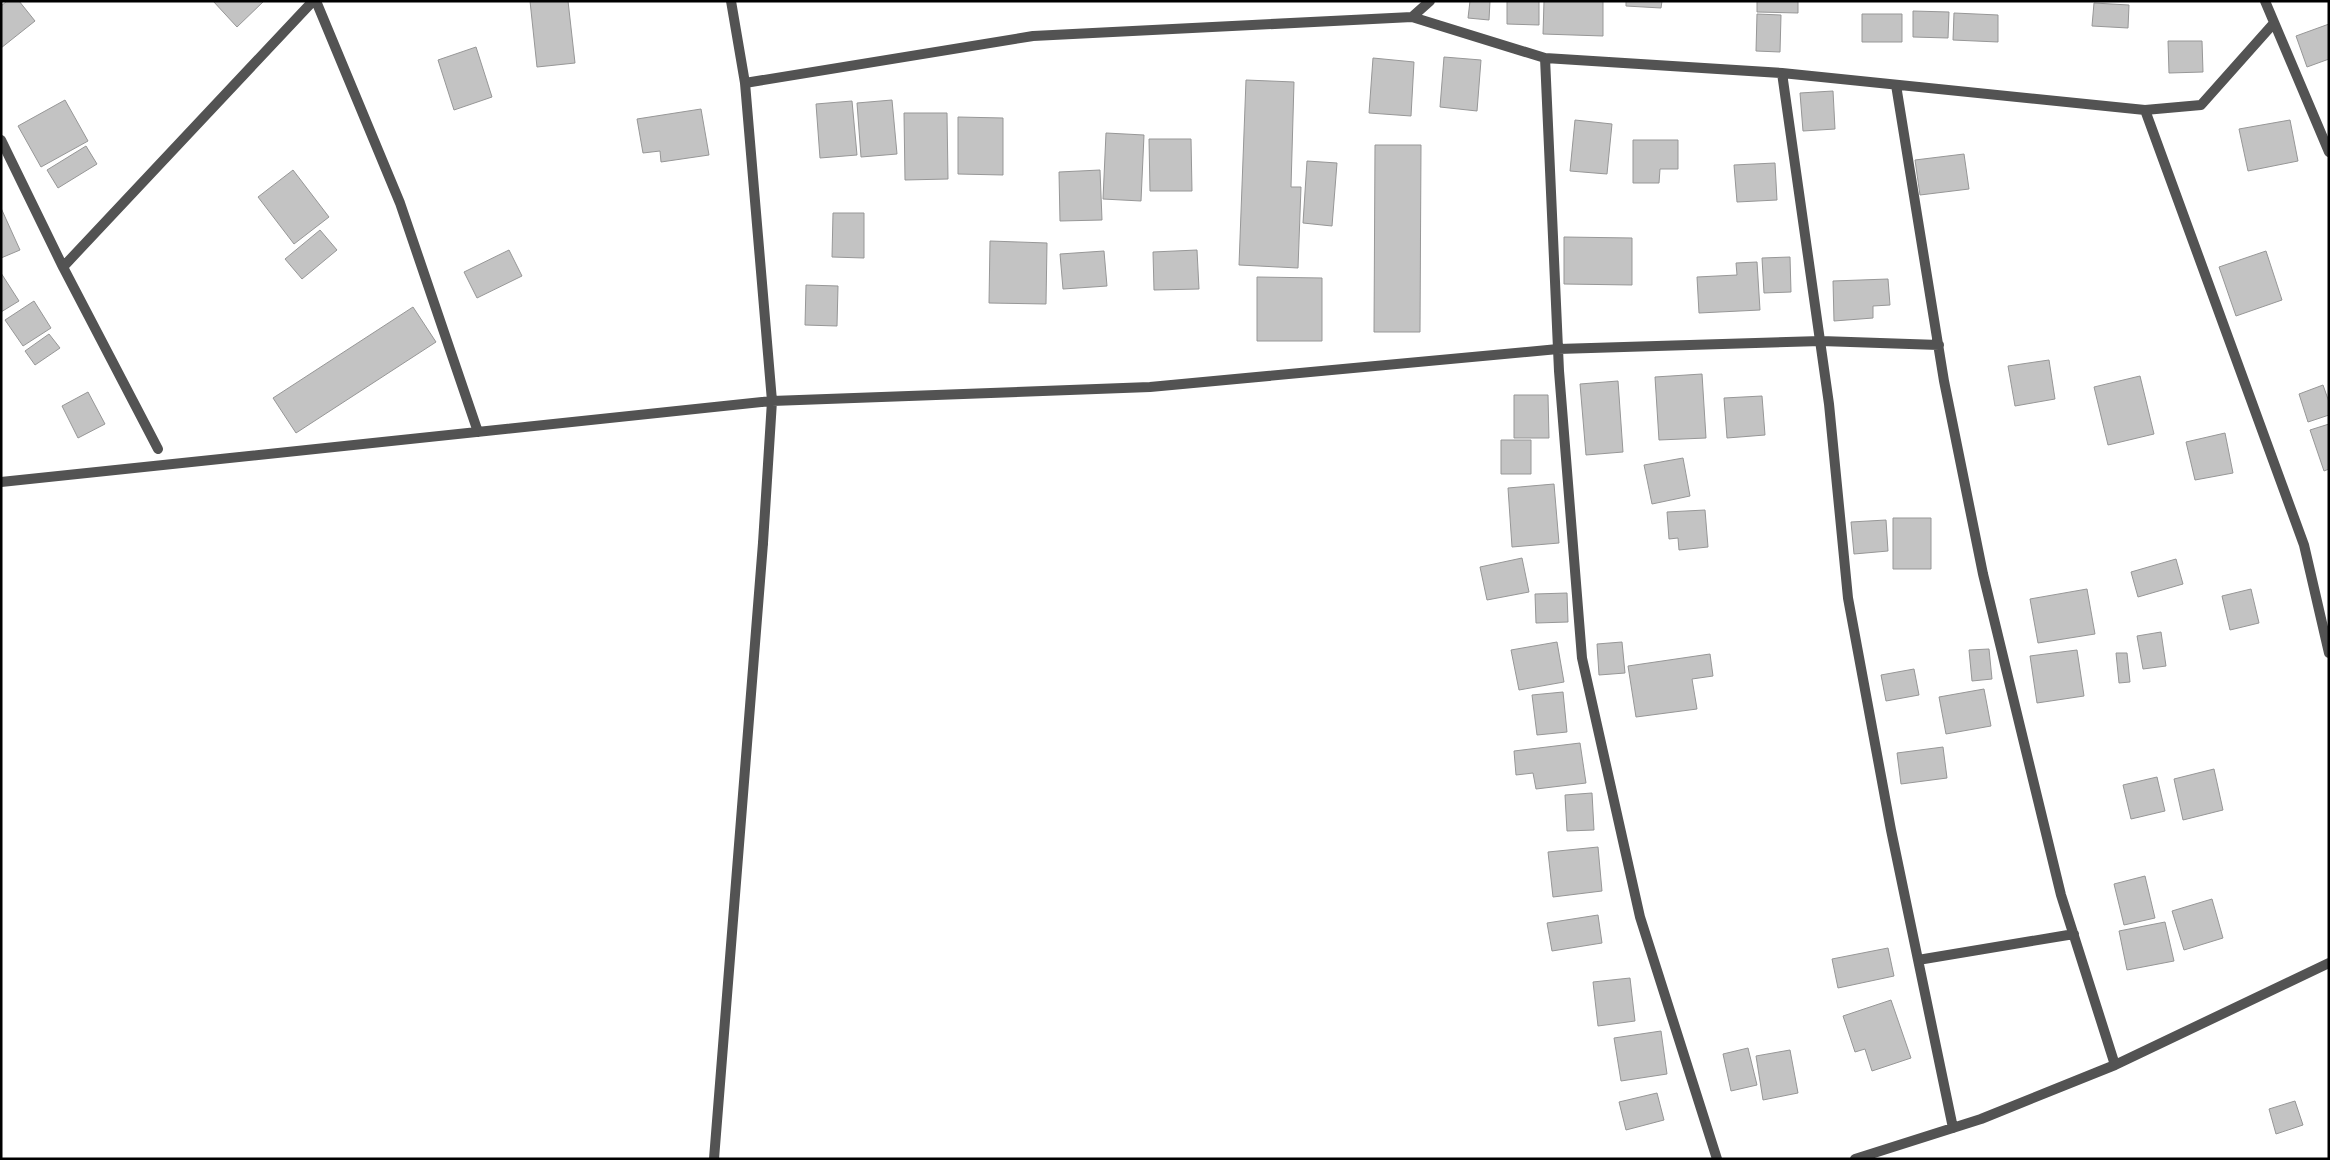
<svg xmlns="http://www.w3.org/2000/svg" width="2330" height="1160" viewBox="0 0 2330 1160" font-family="'Archivo Narrow',sans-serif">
<rect width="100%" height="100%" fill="#fff"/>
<path fill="#c3c3c3" stroke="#979797" d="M7,1h12l16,20 -34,27v-42z
M213,1h51l-27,26z
M530,1h38l7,62 -38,4z
M1470,1h20l-1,19 -21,-2z
M1507,1h32v24l-32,-1z
M1544,1h59v35l-60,-2z
M1626,1h36l-1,7 -35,-2z
M1757,1h41v12l-41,-1z
M2094,3l35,2 -1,23 -36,-2z
M1913,11l36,1 -1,26 -35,-1z
M1954,13l44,2v27l-45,-2z
M1757,14l24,1 -1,37 -24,-1z
M1862,14h40v28h-40z
M2329,24v35l-22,8 -11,-31z
M2168,41h34l1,31 -34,1z
M476,47l16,50 -38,13 -16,-50z
M1444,57l37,3 -4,51 -37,-4z
M1373,58l41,4 -3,54 -42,-3z
M1246,80l48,2 -3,105h10l-3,81 -59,-3z
M1833,91l2,38 -32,2 -3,-38z
M65,100l23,41 -47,26 -23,-41z
M892,100l5,54 -36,3 -4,-54z
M852,101l5,54 -37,3 -4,-54z
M701,109l8,46 -48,7 -1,-11 -17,2 -6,-34z
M904,113h43l1,66 -43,1z
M958,117l45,1v57l-45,-1z
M1575,120l37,4 -5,50 -37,-3z
M2290,120l8,41 -50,10 -9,-42z
M1106,133l38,2 -3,66 -38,-2z
M1149,139h42l1,52h-42z
M1633,140h45v29h-18l-1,14h-26z
M1375,145h46l-1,187h-46z
M86,146l11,18 -39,24 -11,-18z
M1964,154l5,35 -49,6 -5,-35z
M1307,161l30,2 -5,63 -29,-3z
M1775,163l2,37 -40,2 -3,-37z
M293,170l36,47 -35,27 -36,-47z
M1100,170l2,50 -42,1 -1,-49z
M1,208l19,42 -19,8z
M833,213h31v45l-32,-1z
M320,230l17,20 -35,29 -17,-20z
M1564,237l68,1v47l-68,-1z
M990,241l57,2 -1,61 -57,-1z
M509,250l13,26 -45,22 -13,-26z
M1197,250l2,39 -45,1 -1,-38z
M1104,251l3,35 -44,3 -3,-35z
M2266,251l16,49 -46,16 -17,-49z
M1790,257l1,35 -27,1 -2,-35z
M1757,262l3,48 -61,3 -2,-36 40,-2 -1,-12z
M1,273l18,28 -18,11z
M1257,277l65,1v63h-65z
M1888,279l2,26 -17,1v12l-39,3 -1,-40z
M806,285l32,1 -1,40 -32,-1z
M34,301l17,27 -28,18 -18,-26z
M413,307l23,35 -140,91 -23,-35z
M49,334l11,14 -25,17 -10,-14z
M2049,360l6,39 -40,7 -7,-40z
M1702,374l4,64 -47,2 -4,-63z
M2140,376l14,58 -46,11 -14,-58z
M1618,381l5,71 -37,3 -6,-71z
M2323,385l6,17v13l-21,7 -9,-28z
M88,392l17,32 -27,14 -16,-32z
M1514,395h34l1,43h-35z
M1762,396l3,39 -38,3 -3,-40z
M2329,424v45l-5,2 -14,-41z
M2225,433l8,40 -38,7 -9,-38z
M1501,440h30v34h-30z
M1683,458l7,38 -38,8 -8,-39z
M1554,484l5,59 -47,4 -4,-59z
M1705,510l3,37 -29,3 -1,-12 -9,1 -2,-27z
M1893,518h38v51h-38z
M1886,520l2,31 -34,3 -3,-32z
M1522,558l7,34 -42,8 -7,-33z
M2176,559l7,25 -45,13 -7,-25z
M2087,589l8,45 -57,9 -8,-44z
M2251,589l8,34 -29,7 -8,-34z
M1567,593l1,29 -32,1 -1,-29z
M2161,632l5,34 -23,3 -6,-33z
M1557,642l7,40 -45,8 -8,-40z
M1622,642l3,31 -26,2 -2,-31z
M1989,649l3,30 -20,2 -3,-31z
M2077,650l7,46 -47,7 -7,-47z
M2116,653h11l3,29 -11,1z
M1710,654l3,22 -21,3 5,30 -61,8 -8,-51z
M1914,669l5,26 -33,6 -5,-26z
M1984,689l7,37 -45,8 -7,-37z
M1563,692l4,40 -30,3 -5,-40z
M1580,743l6,40 -50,6 -3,-16 -17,2 -2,-24z
M1943,747l4,31 -46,6 -4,-31z
M2214,769l9,41 -40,10 -9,-41z
M2157,777l8,34 -34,8 -8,-34z
M1592,793l2,37 -27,1 -2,-36z
M1598,847l4,44 -49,6 -5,-45z
M2145,876l10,42 -31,7 -10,-41z
M2212,899l11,39 -39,12 -12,-39z
M1598,915l4,28 -50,8 -5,-28z
M2165,922l9,39 -47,9 -8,-39z
M1888,948l6,28 -56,12 -6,-29z
M1630,978l5,43 -37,5 -5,-44z
M1891,1000l20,58 -39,13 -7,-22 -10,3 -12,-36z
M1661,1031l6,43 -46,7 -7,-43z
M1748,1048l9,37 -26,6 -8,-37z
M1790,1050l8,43 -35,7 -7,-44z
M1657,1093l7,27 -38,10 -7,-28z
M2295,1101l8,24 -27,9 -7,-25z"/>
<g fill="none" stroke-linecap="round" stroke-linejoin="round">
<path stroke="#535353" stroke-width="10" d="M714,1159l49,-616"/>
<path stroke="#535353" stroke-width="10" d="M316,1l84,202 78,229
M731,1l14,82 27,318 -9,142
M2265,1l64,151
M1412,17l18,-16
M1545,58l14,313 23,287 58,259 77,242
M1782,73l47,331 19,194 43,232 62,298
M745,83l288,-47 379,-19 133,41 237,15 363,37 159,435 25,108
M1896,85l48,296 39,193 78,321 54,170
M2145,110l56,-5 73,-82
M1,140l62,127 95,182
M63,267l250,-266
M1,482l771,-81 378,-14 408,-38 263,-8 118,4
M1918,960l156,-26
M1855,1159l126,-40 134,-54 214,-102"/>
</g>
<rect width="2330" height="1160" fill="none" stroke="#000000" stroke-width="5"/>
</svg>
